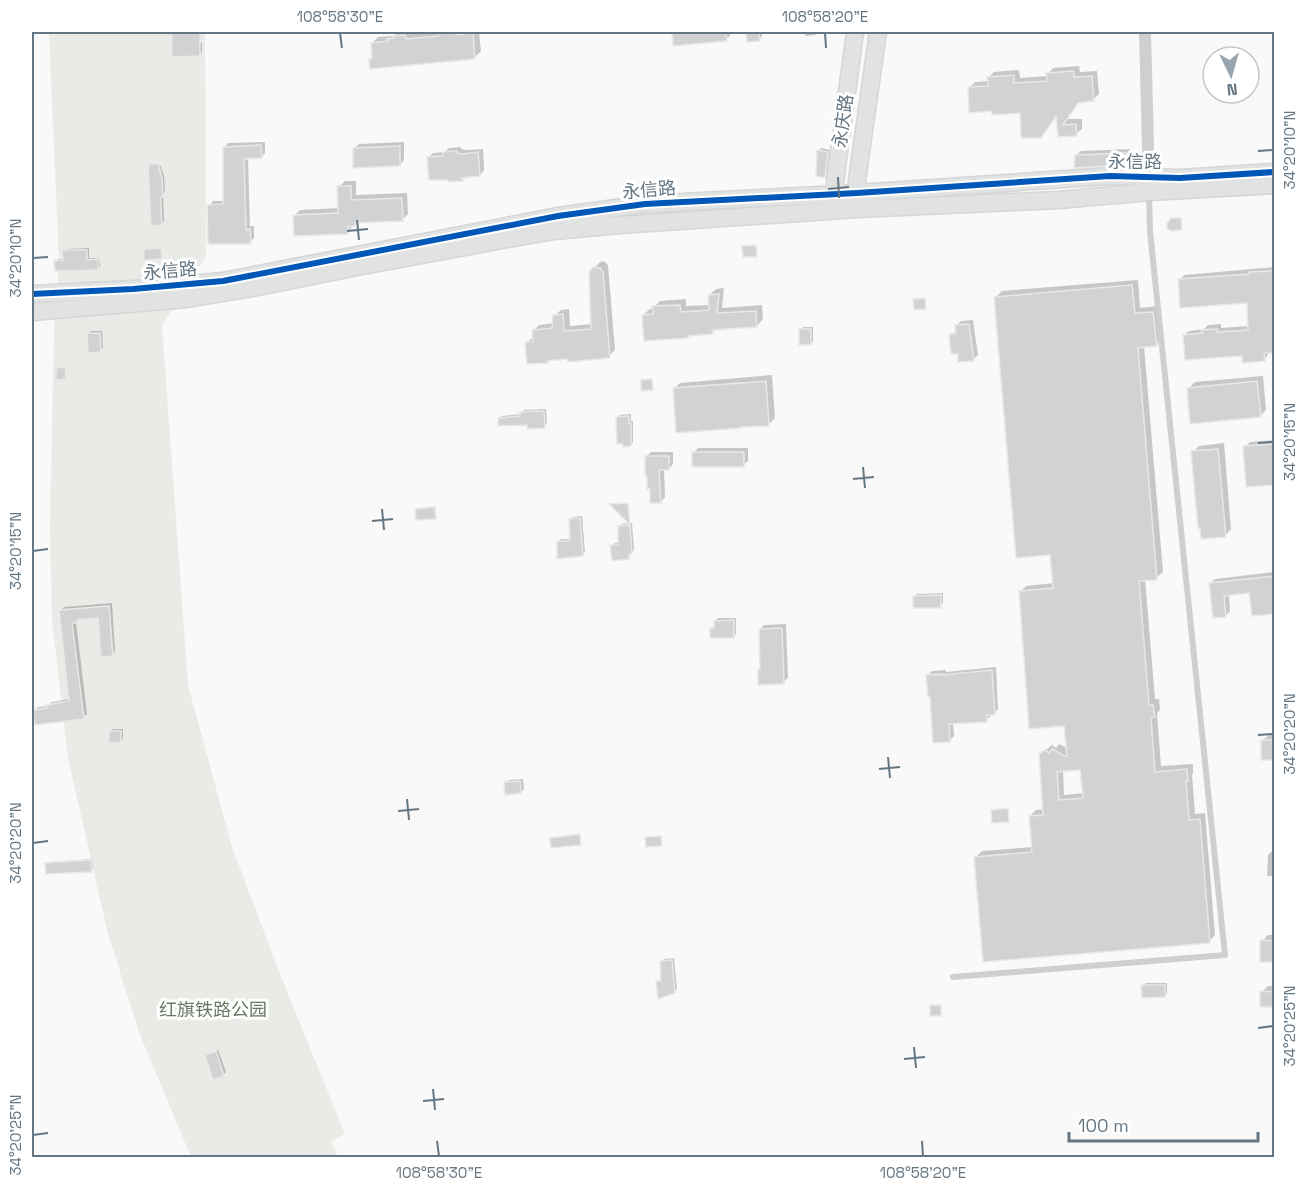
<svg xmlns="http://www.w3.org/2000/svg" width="1306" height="1189" viewBox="0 0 1306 1189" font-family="'Space Grotesk','Noto Sans SC',sans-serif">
<rect width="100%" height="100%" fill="#f9f9f9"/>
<path fill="#e8ebe6" d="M49,32h156l1,224 -44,70 26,359 44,162 48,127 65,160 -14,7 7,16h-147l-51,-122 -32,-101 -40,-176 -16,-138 -2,-94 4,-194 5,-69z"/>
<path fill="#0003" fill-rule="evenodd" d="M400,32h11l1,2 25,-2h42l2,19 -6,6 -104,3 2,-3 -1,-14 6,-6 15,-1z
M674,32h55l1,4 -4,3 -51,5z
M747,32h15v4l-3,3 -11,1z
M805,32h13l-3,3 -10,1z
M176,43h26v9l-3,3z
M1079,66l1,6 17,-1 2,23 -6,6 -13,1 -13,18h15v10l-6,5 -17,1 -2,-20 -10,15 -7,6 -19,-25 -27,-1 -25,-22 6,-6 14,-1 -1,-3 6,-6 25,-2 1,8 28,-2v-2l5,-6z
M265,142v11l-4,4 -13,1 2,68h4v12l-4,4 -41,-36 4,-5h12l-1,-53 4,-5z
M404,142v18l-4,5 -46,-17 5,-4z
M461,147v2l7,1 15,-1 1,21 -4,5 -15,2 -3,3 -33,-23 4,-4 12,-1 4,-4z
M821,148l9,2 -3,24 -3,2 -5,-25z
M1130,149v11l-5,4 -49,-9 5,-4z
M150,166h11l2,8h1l1,18 -2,2 1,27 -3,3z
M345,181h11v14l51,-2 1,21 -6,6 -44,2 -11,10 -53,-16 6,-6 39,-2v-21z
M89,248v10h10l1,8 -3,2 -41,-7 2,-2h6v-8l2,-2z
M604,261l4,4 7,85 -6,6 -40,1 -19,2 -2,2 -21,-18 7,-7 -1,-5 6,-6 15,-2v-7l7,-6 8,-1 1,17 23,-2 1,-56 6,-6z
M1274,267v87l-5,-1 -5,7 -80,-25 5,-4 15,-2 4,-4 13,-1v4l28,-2 -1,-24 -68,-22 4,-5z
M1138,280l2,28 19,-2 3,33 -6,6 -12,1 19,226 -7,6 -11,1 10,120h4l1,11 -3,3 4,53 32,-2v9l-1,2 3,39 10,-1 10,122 -6,6 -233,-84 6,-6 51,-4 -3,-31 6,-6 8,-1 -4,-54 12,-10 4,3 3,-4 8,4 -2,-24 -45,-132 6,-6 28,-3 -3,-29 -55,-257 6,-6zM1082,768l2,25 -20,2 -1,-25z
M724,288l-2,20 40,-3 1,14 -6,7 -40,2 -5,5 -69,-18 7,-6h4v-2l6,-6 26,-2v7l24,-1 -1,-10 7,-6z
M973,320l5,35 -4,4 -15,-7 -8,-17 6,-5v-5l4,-4z
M803,327h10v14l-2,3 -11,-14z
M91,331h11l1,17 -3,3 -12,-17z
M772,375l3,43 -6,6 -95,-35 6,-6z
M1263,376l3,34 -6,6 -71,-28 6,-6z
M546,409l1,14 -3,3 -45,-8 3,-2 19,-2 3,-4z
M631,414v7h2v21l-2,3 -14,-27 3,-3z
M1274,440v43l-29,-36 5,-5z
M1224,443l7,86 -6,7 -32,-84 6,-6z
M698,448h50v13l-5,4 -50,-12z
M651,452h22v12l-4,5h-5l1,28 -4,5 -10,-15 -3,-10 -2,-20z
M628,503l2,20h2l2,27 -6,8 -16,-12 3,-3h5l-1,-17 3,-2 8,-1 -19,-19z
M582,516l3,36 -2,2 -24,-12 2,-3h10l-1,-19 3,-3z
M1274,572v40l-23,-21 -22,3 1,17 -5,5 -15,-32 5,-5z
M943,593v10l-3,3 -25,-10 2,-2z
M112,603l3,48 -3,4 -12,-39 -20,2 -4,4 11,92 -4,3 -48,-6 3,-4 10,-1 4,-4 18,-3 -9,-89 3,-3z
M718,618h18v16l-2,3 -22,-8 3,-4v-4z
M786,624l2,54 -5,4 -21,-14 -2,-39 4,-4z
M996,667l2,42 -4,4 -3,1v2l-5,4 -33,2 1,14 -5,5 -22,-65 5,-5 14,-1v2z
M113,729h10v9l-2,3 -11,-9z
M1269,735h5v24l-11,-19z
M523,779l1,10 -3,3 -15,-9 3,-3z
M1274,786v24v-8h-2v-13z
M1272,851h2v25h-7l1,-21z
M92,859l1,9 -2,3 -45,-7 3,-2z
M1268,935h6v26l-12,-20z
M674,958l3,31 -3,3 -16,-10 5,-3 -2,-17 3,-3z
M1146,983h21v10l-2,3 -22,-10z
M1268,986h6v19l-12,-13z
M218,1050l8,22 -3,3 -17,-20 3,-2z"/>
<path fill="#d0d2d3" stroke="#e8e8e8" stroke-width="1.5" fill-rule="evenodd" d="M172,32h28v24l-28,1z
M452,32v2l4,-1v2l17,-2 2,26 -105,10 -1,-10h3l-1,-16 17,-2 -1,-2 6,-1v-2l12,-1 1,4 32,-3v-3z
M672,32h54l1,9 -54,5z
M746,32h13l1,9 -13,1z
M1074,71v6l18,-1 2,25 -16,2 -15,22 13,-1 1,12 -19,1 -2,-21 -15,22h-20l-1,-25 -28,2v-4l-23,2 -1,-26 20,-1 -1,-9 27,-2v8l33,-2 -1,-8z
M261,145l1,13 -18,1 2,71 4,-1 1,15h-43l-1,-39 16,-1v-57z
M400,146v20l-47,2v-20z
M817,150l11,2 -3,26 -9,-2z
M457,151v2l5,1 16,-2 2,24 -18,2 1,3 -15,1v-2h-19l-2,-23 16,-1v-4z
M1126,153v13h-17l-35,2 1,-13z
M148,164h11v7l1,-1 1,6h1l1,21h-2v11l1,17 -11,1z
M337,186h14v14l51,-2 1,23 -48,2v3l-7,1v7l-54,2 -1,-21 45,-2z
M1171,218h10l1,12 -10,1 -5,-2v-6z
M756,245l1,12h-14l-1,-11z
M161,248l1,11 -18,1v-11z
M62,250h25v10l11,-1v11l-43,1 -1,-10 9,-1z
M593,267l7,1 3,4 7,86 -42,4 -1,-3 -19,2 1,2 -22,1 -2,-22h8l-1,-12 20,-2 1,-13 10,-1 1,17 27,-2 -2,-57z
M1275,271v82h-11l1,8 -23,2v-7l-57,4 -2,-25 19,-2 -1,-3 16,-1v3l31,-2 -1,-27 -67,5 -2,-29 71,-5v-2z
M1132,285l3,28 18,-1 4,34 -19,2 19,232 -18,1 10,124h4l2,12 -4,1 4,54 32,-3 1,12h-2l3,39 11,-1 10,124 -227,19 -9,-105 58,-5 -3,-36 14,-1 -4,-61 6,-4 4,3 3,-4 15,8 -3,-31 -35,3 -10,-138 34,-3 -3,-33 -34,3 -22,-261zM1080,770l3,28 -24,2 -2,-28z
M719,294l-2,19 39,-2 1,16 -45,3 1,4 -25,2v2l-44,3 -2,-26 11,-1 -1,-8 28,-1 1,7 28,-2 -1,-15z
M925,298l1,11 -12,1 -1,-11z
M969,324l5,37 -16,1v-8h-7l-2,-20h7l-1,-9z
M799,329h12v16h-12z
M87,333h13l1,19 -13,1z
M65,367l1,12 -10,1v-12z
M652,379l1,11 -12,1v-11z
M766,381l3,45 -28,1v1l-65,5 -3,-45z
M1257,381l4,36 -71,7 -3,-36z
M538,411h6l1,17 -18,1v-4l-29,1v-8l22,-2v-4z
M629,416v7h2v23l-8,1 -1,-3h-5l-1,-27z
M1273,444l2,41 -29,2 -3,-41z
M1218,449l8,88 -25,2 -1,-11h-2l-7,-77z
M692,452h52v15h-52z
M645,456h24v14h-10l2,33h-11v-15l-3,1v-12l-2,-3z
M628,503l2,22 -21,-21z
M435,507l1,12 -20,1 -1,-11z
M580,518l3,38 -26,3v-18h13l-1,-22z
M630,525l2,29h-3v5l-17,2 -2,-16h8v-19z
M1275,576v38l-23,2 -3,-23 -25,3 2,21 -13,1 -4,-35z
M941,595v13h-28v-12z
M109,606l4,50 -12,1 -3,-39 -21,2 1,3h-6l12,96 -49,6 -2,-15 14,-2v-3l22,-4 -10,-91z
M734,620v18h-24v-10h4v-7z
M782,628l2,56 -26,1v-16h2l-1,-40z
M992,670l3,45h-8v7l-38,2 1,18 -17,1 -3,-46h-2l-2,-22 16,-1v1z
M109,731h12v11l-12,1z
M1261,740h14v20h-14z
M520,781l1,12 -16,2 -1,-13z
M1008,808l1,14 -17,1 -1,-13z
M580,834l1,11 -30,3 -1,-10z
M661,836l1,10 -16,1 -1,-10z
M91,860l1,12 -46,2 -1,-11z
M1260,940l15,1v21h-15z
M672,960l3,33 -17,6 -2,-18h5l-1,-20z
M1141,985h24v12l-23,1z
M1260,991l15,1v15h-15z
M930,1005h11v11h-11z
M216,1051l8,25 -11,4 -8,-25z"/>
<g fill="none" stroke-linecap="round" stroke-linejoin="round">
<defs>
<path id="secondary" d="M858,202l-1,-22 21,-148
M835,203v-21l20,-150
M32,294l101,-5 90,-8 335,-65 87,-12 212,-11 253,-17 70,2 94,-6
M32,312l155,-13 66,-11 104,-21 151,-28 46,-8 66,-6 238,-16 201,-9 90,-8 125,-7"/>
</defs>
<use href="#secondary" stroke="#d5d6d7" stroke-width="19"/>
<path stroke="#cecfd0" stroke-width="6" d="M953,977l272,-22 -75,-724 -1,-38"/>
<path stroke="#cecfd0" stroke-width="12" d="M1145,32l4,153"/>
<use href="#secondary" stroke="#e1e2e2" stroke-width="16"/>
<defs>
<path id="cycleway" d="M32,294l101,-5 90,-8 335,-65 87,-12 212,-11 253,-17 70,2 94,-6"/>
</defs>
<use href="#cycleway" stroke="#fff" stroke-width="10"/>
<use href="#cycleway" stroke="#0057b8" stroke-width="6"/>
</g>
<path fill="none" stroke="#657683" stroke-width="2" d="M340,33l2,15M825,33l1,15M1258,151l15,-1M838,177l1,21M828,189l21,-2M357,220l2,20M347,231l21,-2M33,258l15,-1M1258,443l15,-1M863,467l2,21M853,479l21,-2M382,509l2,21M372,521l21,-2M33,551l15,-2M1258,735l15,-1M888,757l2,21M879,769l21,-2M407,799l2,21M398,811l21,-2M33,843l15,-2M1258,1028l15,-2M914,1047l2,21M904,1059l21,-2M433,1089l2,21M423,1101l21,-2M33,1135l15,-2M437,1141l2,15M922,1141l1,15"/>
<g text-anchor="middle" stroke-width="6" stroke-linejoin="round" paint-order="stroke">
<g font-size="18" fill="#657683" stroke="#fff">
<text transform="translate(843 121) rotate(-82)" y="6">永庆路</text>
<text x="1135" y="168">永信路</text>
<text transform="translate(649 190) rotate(-5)" y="6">永信路</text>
<text transform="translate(170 271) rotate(-5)" y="6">永信路</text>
</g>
<g font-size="18" fill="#687a64" stroke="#fff">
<text x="213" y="1016">红旗铁路公园</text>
</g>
</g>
<rect width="1306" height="1189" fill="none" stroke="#ffffff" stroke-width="66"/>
<g transform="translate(1231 75) rotate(175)"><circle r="28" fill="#ffffff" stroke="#c1c8cd" stroke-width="1.5"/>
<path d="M0-4.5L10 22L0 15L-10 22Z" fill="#99a4ac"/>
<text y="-9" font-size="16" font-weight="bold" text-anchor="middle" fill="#657683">N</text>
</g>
<path d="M1069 1132v9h189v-9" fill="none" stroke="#657683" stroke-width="3"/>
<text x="1078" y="1132" font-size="18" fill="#657683" stroke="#ffffff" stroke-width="4.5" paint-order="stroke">100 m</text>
<rect x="33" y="33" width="1240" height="1123" fill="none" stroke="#657683" stroke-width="2"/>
<g font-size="15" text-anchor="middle" fill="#657683">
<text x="340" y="22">108°58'30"E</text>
<text x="825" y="22">108°58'20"E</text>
<text transform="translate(1290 150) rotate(-90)" y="5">34°20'10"N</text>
<text transform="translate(16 258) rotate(-90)" y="5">34°20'10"N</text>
<text transform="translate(1290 442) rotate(-90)" y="5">34°20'15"N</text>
<text transform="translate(16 551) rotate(-90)" y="5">34°20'15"N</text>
<text transform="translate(1290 734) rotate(-90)" y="5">34°20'20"N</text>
<text transform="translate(16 843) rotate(-90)" y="5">34°20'20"N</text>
<text transform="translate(1290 1026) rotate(-90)" y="5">34°20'25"N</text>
<text transform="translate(16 1135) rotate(-90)" y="5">34°20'25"N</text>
<text x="439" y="1178">108°58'30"E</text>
<text x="923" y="1178">108°58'20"E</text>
</g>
</svg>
